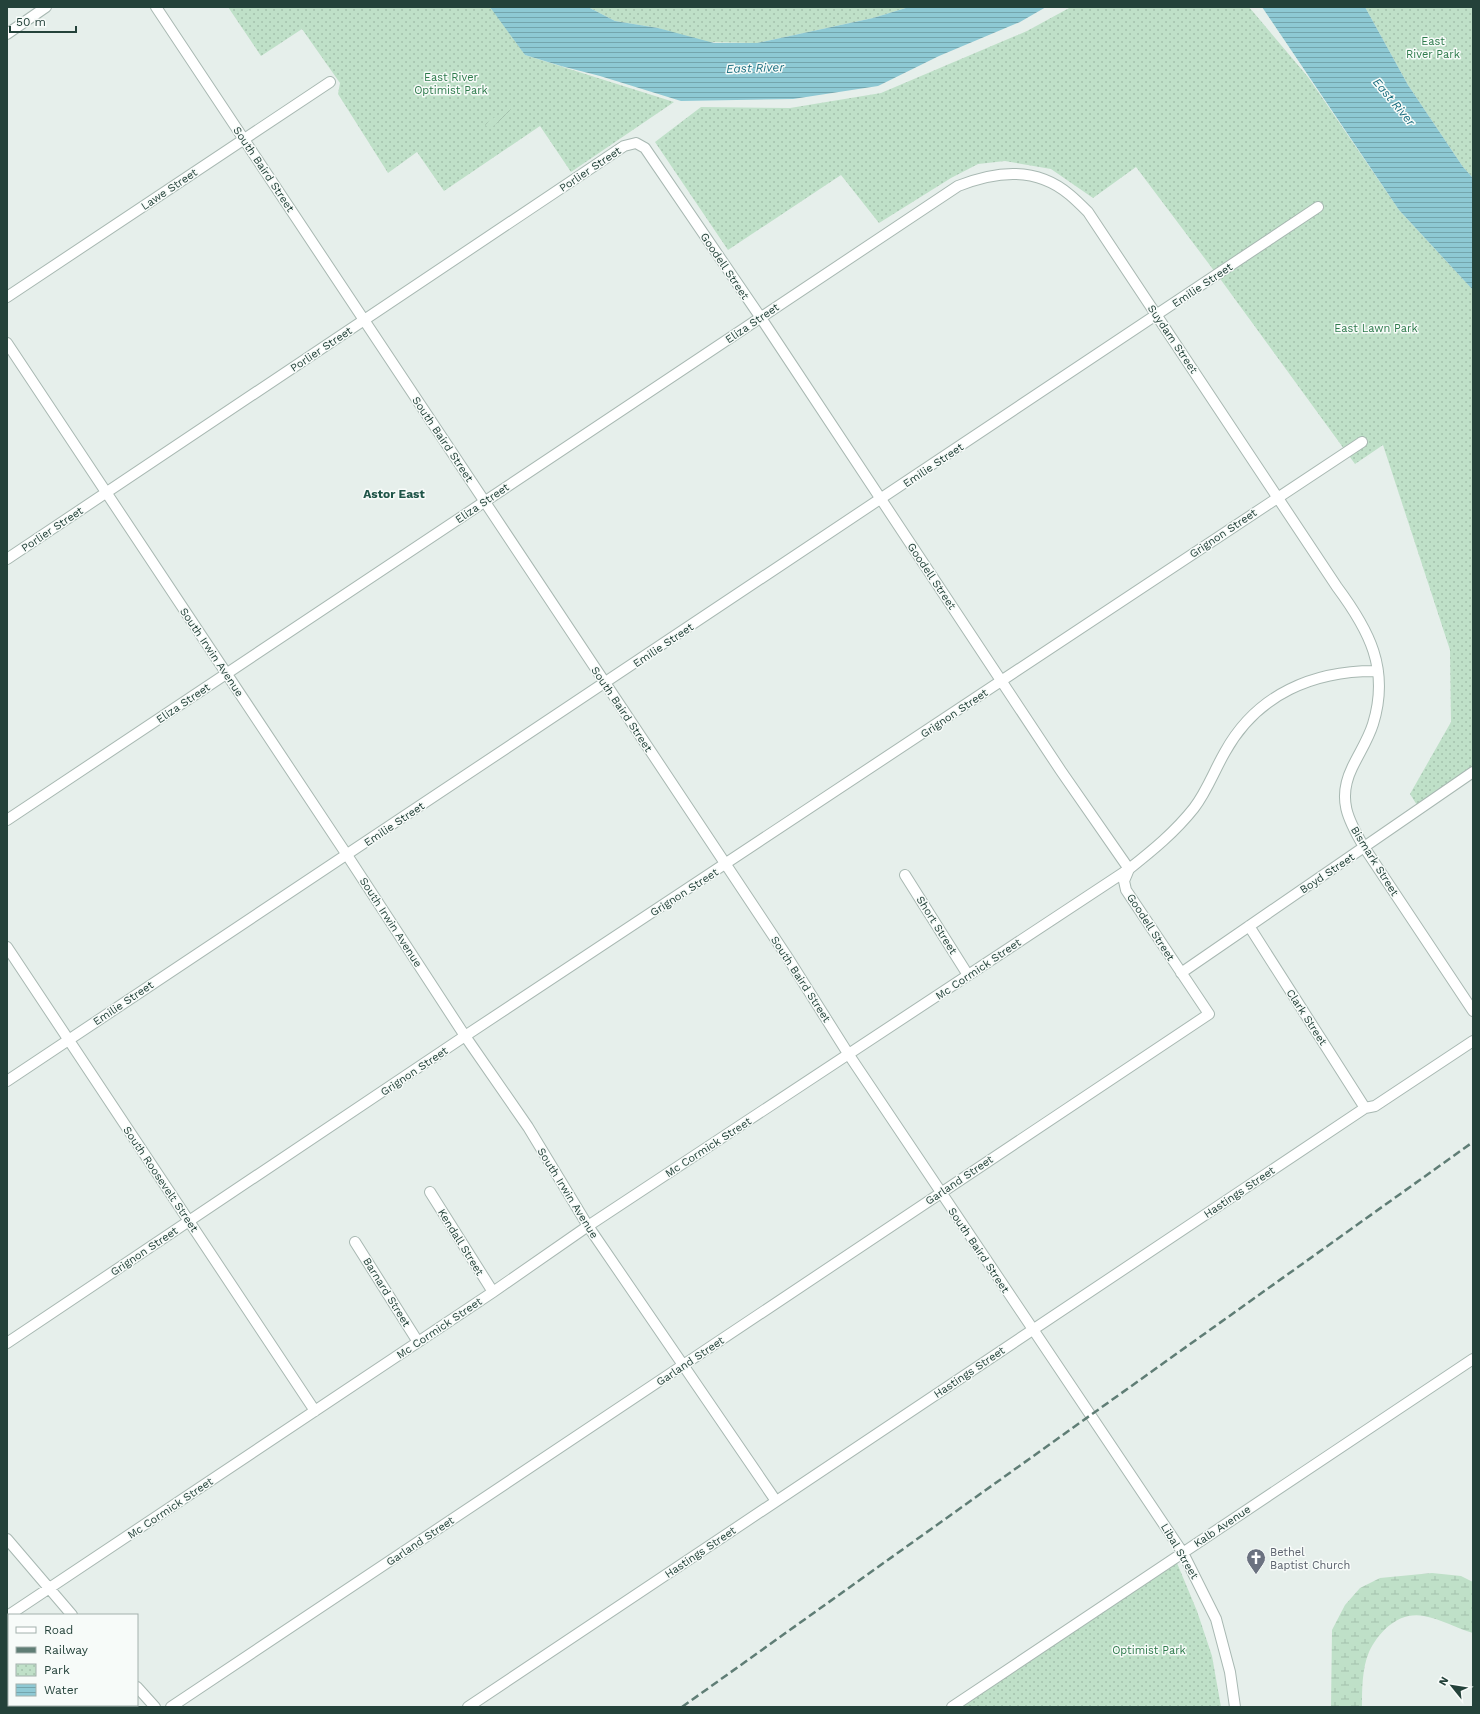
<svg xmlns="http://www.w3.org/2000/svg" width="1480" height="1714" viewBox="0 0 1480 1714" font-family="'Work Sans',sans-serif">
<defs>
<pattern id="wetland-marsh" width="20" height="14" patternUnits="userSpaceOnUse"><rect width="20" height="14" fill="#bfe0c8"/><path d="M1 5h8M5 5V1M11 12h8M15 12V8" fill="none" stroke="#a4c1ad"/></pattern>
<pattern id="park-dots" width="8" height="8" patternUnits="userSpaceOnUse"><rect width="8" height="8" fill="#bfe0c8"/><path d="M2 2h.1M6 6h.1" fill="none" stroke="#a4c1ad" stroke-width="1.8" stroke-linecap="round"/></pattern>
<pattern id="garden-furrows" width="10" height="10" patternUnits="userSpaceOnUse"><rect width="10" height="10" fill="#bfe0c8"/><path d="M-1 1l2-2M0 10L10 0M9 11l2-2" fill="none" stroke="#a4c1ad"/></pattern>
<pattern id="water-rules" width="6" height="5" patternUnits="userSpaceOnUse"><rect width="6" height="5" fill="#8ec9d4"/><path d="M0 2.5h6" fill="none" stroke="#74a5ad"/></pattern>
</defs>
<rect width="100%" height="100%" fill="#e6efeb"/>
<path fill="url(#wetland-marsh)" d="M1432,1573l29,3 12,6v51c-17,-5 -32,-14 -49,-17 -25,-5 -45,15 -55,36 -7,16 -7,38 -7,55h-31l1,-77 13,-25 15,-17 20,-10z"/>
<path fill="url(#park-dots)" d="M228,7h263l34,48 149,47 -103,70 -31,-46 -96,65 -27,-39 -29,21 -50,-79 2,-11 -38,-54 -41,27z
M588,7h321l-36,11 -116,25 -57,-1 -42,-14 -43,-7z
M1071,7h178l59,70 91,133 74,80v489l-5,-9 -51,35 -7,-11 41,-72 -1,-72 -67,-205 -28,19 -134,-184 -85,-113 -43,31 -42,-29 -46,-8 -27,3 -27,14 -72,45 -38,-48 -113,75 -73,-108 46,-35 89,1 91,-15 146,-62z
M1365,7h108v171l-10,-11 -55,-82z
M1177,1563l20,48 15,45 9,51h-259z"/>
<path fill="url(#garden-furrows)" d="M509,108l3,4 -23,17 -4,-5z"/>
<path fill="url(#water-rules)" d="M490,7h98l27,14 43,7 56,15h43l116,-25 36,-11h137l-26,15 -81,34 -61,30 -85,13 -112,2 -81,-25 -39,-10 -36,-11z
M1262,7h103l43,78 55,82 10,11v112l-74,-80z"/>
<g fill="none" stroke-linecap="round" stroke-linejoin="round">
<defs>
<path id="minor" d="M156,7l630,948 63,100 334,498 33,66 14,53 5,35
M7,34l39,-27
M7,297l323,-215
M7,343l340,512 118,181 63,91 60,99 188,275
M7,559l617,-413 12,-3 9,5 116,170 300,453 68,98 -5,12 2,9 83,124 -1038,693
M7,820l951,-634c38,-15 78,-20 112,9 6,5 12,11 18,17l249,375c32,43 53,82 36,137 -5,16 -14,29 -21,44 -15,31 -4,52 12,79l109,164
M905,875l63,100
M1249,926l116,182
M7,947l308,464
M1181,973l292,-201
M7,1081l1311,-874
M430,1192l63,100
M355,1242l63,100
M7,1343l458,-307 897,-594
M7,1539l65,76
M9,1615l484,-323 95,-66 541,-357c24,-19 46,-37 65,-61 13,-17 20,-37 31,-56 32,-58 89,-82 153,-81
M137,1687l18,20
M468,1707l897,-599 10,-2 98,-65
M952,1707l521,-348"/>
</defs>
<use href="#minor" stroke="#a8b8b2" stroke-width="12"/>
<use href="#minor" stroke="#fff" stroke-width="10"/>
<path stroke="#5f7d75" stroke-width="2.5" stroke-dasharray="8 4" stroke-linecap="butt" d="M682,1707l791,-565"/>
</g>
<defs>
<symbol id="church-pin" viewBox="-11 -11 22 30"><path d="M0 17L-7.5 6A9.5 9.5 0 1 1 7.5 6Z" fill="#6b7280" stroke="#f7fbf9"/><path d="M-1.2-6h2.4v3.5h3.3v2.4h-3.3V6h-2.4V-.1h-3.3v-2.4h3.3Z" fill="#fff"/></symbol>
</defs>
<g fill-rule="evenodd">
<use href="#church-pin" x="1245" y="1547" width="22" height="30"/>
</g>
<g text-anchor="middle" stroke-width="3" stroke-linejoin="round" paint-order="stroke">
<g font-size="11" fill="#2d7a4b" stroke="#f7fbf9">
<text x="1433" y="45">East<tspan x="1433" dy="13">River Park</tspan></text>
<text x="451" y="81">East River<tspan x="451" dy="13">Optimist Park</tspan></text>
<text x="1376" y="332">East Lawn Park</text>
<text x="1149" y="1654">Optimist Park</text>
</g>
<g font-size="11" fill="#24423a" stroke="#f7fbf9">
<text transform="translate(264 169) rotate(56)" y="4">South Baird Street</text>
<text transform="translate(590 169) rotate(-34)" y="4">Porlier Street</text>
<text transform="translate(169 189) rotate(-34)" y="4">Lawe Street</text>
<text transform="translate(725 266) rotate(56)" y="4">Goodell Street</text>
<text transform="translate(1202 285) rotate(-34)" y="4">Emilie Street</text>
<text transform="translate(752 323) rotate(-34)" y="4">Eliza Street</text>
<text transform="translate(1173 339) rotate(56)" y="4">Suydam Street</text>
<text transform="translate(321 349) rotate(-34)" y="4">Porlier Street</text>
<text transform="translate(443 439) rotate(56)" y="4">South Baird Street</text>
<text transform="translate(933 465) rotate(-34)" y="4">Emilie Street</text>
<text transform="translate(482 503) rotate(-34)" y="4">Eliza Street</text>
<text transform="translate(52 529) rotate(-34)" y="4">Porlier Street</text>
<text transform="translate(1223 533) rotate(-34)" y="4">Grignon Street</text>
<text transform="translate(932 576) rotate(56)" y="4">Goodell Street</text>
<text transform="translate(663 645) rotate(-34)" y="4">Emilie Street</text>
<text transform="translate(212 652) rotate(56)" y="4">South Irwin Avenue</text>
<text transform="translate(183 703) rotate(-34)" y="4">Eliza Street</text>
<text transform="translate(622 709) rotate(56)" y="4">South Baird Street</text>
<text transform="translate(954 713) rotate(-34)" y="4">Grignon Street</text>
<text transform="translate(394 824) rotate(-34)" y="4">Emilie Street</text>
<text transform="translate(1375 861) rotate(58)" y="4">Bismark Street</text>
<text transform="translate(1327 873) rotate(-34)" y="4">Boyd Street</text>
<text transform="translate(684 892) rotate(-33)" y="4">Grignon Street</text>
<text transform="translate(391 922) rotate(57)" y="4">South Irwin Avenue</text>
<text transform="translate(937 925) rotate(58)" y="4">Short Street</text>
<text transform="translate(1151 927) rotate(57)" y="4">Goodell Street</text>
<text transform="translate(978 969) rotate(-34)" y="4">Mc Cormick Street</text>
<text transform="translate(801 979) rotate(57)" y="4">South Baird Street</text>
<text transform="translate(123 1003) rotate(-34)" y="4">Emilie Street</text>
<text transform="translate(1307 1017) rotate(57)" y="4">Clark Street</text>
<text transform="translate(414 1071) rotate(-34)" y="4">Grignon Street</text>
<text transform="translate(708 1147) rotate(-33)" y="4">Mc Cormick Street</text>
<text transform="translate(161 1179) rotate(56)" y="4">South Roosevelt Street</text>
<text transform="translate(959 1180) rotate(-34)" y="4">Garland Street</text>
<text transform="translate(1239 1192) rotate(-34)" y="4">Hastings Street</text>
<text transform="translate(568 1193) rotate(58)" y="4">South Irwin Avenue</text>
<text transform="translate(461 1242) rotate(58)" y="4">Kendall Street</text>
<text transform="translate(979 1250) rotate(56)" y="4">South Baird Street</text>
<text transform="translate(144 1251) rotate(-34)" y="4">Grignon Street</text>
<text transform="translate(387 1292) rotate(58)" y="4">Barnard Street</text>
<text transform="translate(439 1328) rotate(-34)" y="4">Mc Cormick Street</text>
<text transform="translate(690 1361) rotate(-34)" y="4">Garland Street</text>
<text transform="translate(969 1372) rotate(-34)" y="4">Hastings Street</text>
<text transform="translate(170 1508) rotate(-34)" y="4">Mc Cormick Street</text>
<text transform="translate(1222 1526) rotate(-34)" y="4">Kalb Avenue</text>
<text transform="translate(420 1541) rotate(-34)" y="4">Garland Street</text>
<text transform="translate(1180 1551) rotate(59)" y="4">Libal Street</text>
<text transform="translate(700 1552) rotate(-34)" y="4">Hastings Street</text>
</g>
<g font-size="11" fill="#5b616d" stroke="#f7fbf9" text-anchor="start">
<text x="1270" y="1556">Bethel<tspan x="1270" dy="13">Baptist Church</tspan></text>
</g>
<g font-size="12" font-style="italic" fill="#1c6f80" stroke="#f7fbf9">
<text transform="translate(755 68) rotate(-2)" y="4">East River</text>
<text transform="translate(1394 102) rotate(50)" y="4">East River</text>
</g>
<g font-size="12" font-weight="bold" fill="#1f5548" stroke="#f7fbf9">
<text x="394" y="498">Astor East</text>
</g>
</g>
<rect width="1480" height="1714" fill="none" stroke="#24423a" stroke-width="16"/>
<rect x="8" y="1614" width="130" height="92" fill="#f7fbf9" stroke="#a3b1ad"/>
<rect x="16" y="1627" width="20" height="6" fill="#ffffff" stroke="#a3b1ad"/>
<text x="44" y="1634" font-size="12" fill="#24423a">Road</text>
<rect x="16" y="1647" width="20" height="6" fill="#5f7d75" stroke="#a3b1ad"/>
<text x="44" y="1654" font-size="12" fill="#24423a">Railway</text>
<rect x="16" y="1664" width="20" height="12" fill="url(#park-dots)" stroke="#a3b1ad"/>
<text x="44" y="1674" font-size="12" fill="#24423a">Park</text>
<rect x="16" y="1684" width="20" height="12" fill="url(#water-rules)" stroke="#a3b1ad"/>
<text x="44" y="1694" font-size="12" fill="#24423a">Water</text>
<g transform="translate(1452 1686) rotate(300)" stroke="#f7fbf9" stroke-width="3" paint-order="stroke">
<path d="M0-3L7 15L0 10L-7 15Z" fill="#24423a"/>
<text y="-6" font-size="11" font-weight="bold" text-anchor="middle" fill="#24423a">N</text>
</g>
<path d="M10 26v6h66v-6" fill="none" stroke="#24423a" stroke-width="2"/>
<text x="16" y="26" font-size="12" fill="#24423a" stroke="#f7fbf9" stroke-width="3" paint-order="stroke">50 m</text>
</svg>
